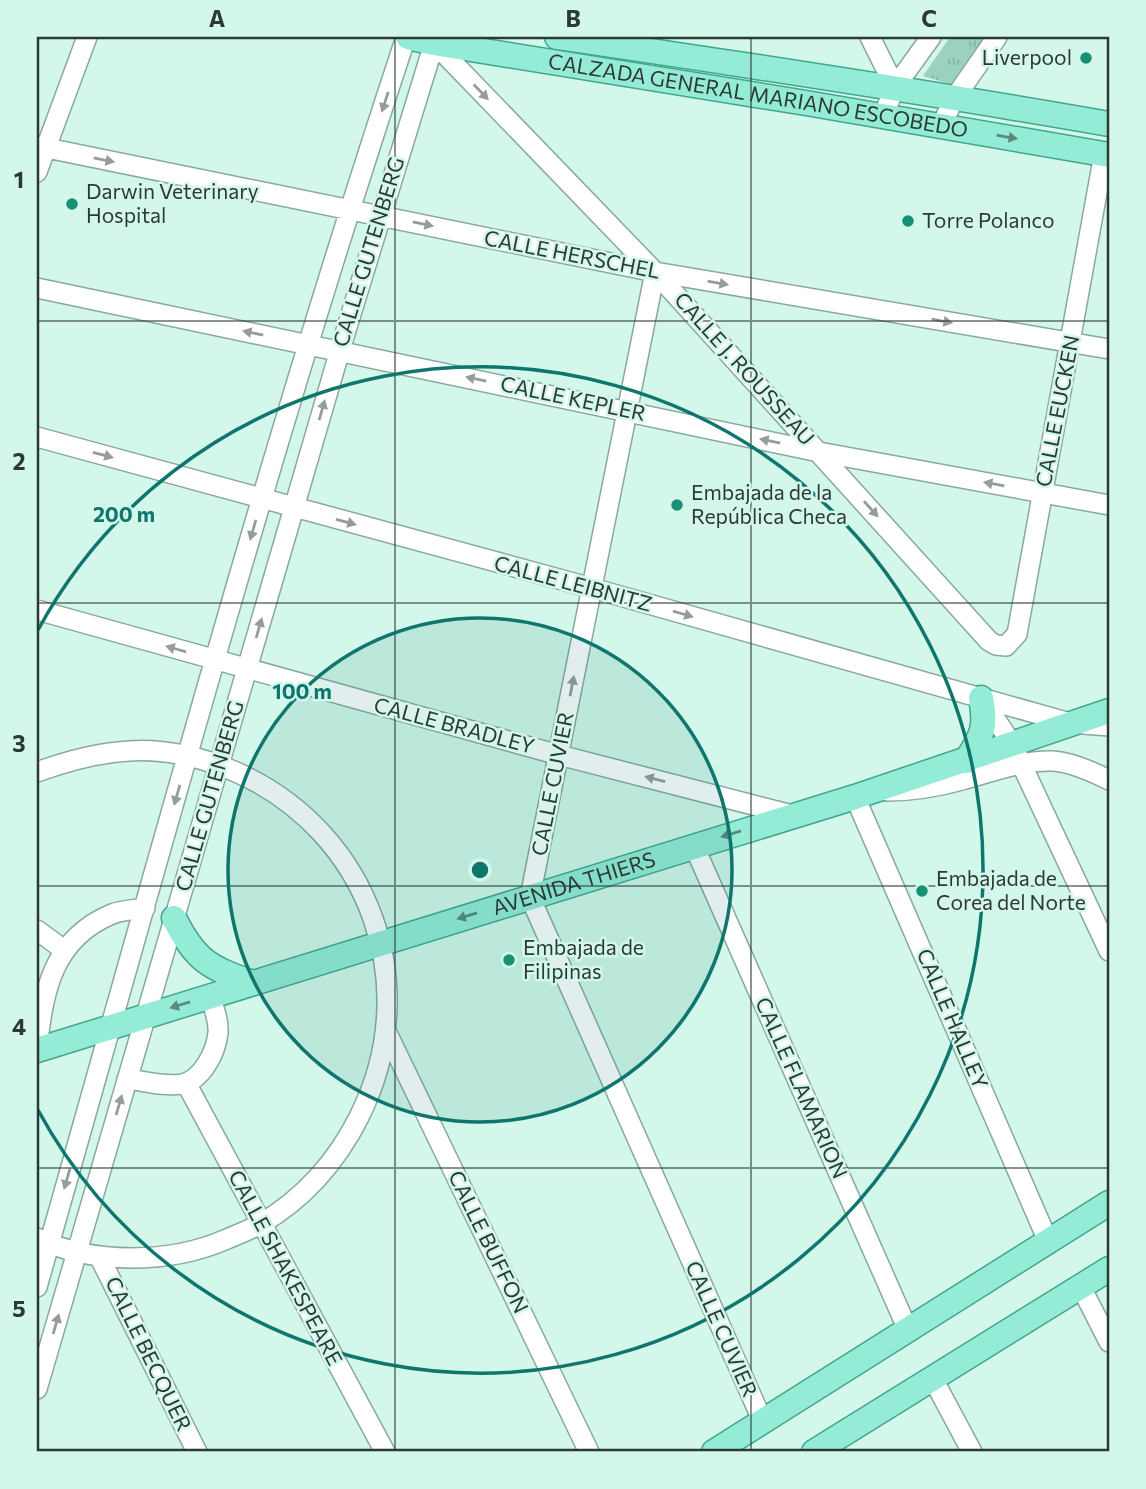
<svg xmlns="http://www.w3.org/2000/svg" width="1146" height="1489" viewBox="0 0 1146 1489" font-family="Commissioner,sans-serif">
<defs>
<pattern id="park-tufts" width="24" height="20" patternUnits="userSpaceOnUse" patternTransform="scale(1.75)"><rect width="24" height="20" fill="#9ad1bf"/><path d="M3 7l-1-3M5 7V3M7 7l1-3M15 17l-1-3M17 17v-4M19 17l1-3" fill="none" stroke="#85b4a5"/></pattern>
</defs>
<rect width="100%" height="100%" fill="#d4f7eb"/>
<path fill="url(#park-tufts)" d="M950,37h36l-33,48 -30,-9z"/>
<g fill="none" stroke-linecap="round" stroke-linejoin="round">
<defs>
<path id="minor" d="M870,37l25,50
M434,43l221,229 334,369 7,4 10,1 11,-12 87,-480
M883,116l12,-29 36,-50
M941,126l13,-27 43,-62
M37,146l618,126 454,77
M37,172l50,-135
M655,272l-125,625 233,525
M37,288l782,164 290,53
M37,437l555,151 478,135 39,3
M37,610l522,145 233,60
M982,699l30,45 97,207
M37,772c30,-11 59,-19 92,-21 35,-3 76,7 107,21 135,60 189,215 123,345 -22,44 -56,83 -99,107 -10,6 -22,10 -33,15 -57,25 -134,26 -190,-1
M887,791c26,0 50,-4 75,-11 31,-8 58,-20 91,-19 18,1 40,11 56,19
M855,797l193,444
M694,846l214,484
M37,930l27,20
M387,1033l202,419
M37,1050c6,-58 15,-111 75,-136 10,-4 22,-4 33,-6
M127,1079c18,2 37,8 55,5 20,-4 34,-32 36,-51 1,-12 -4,-25 -8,-37
M186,1083l199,369
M99,1256l98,196
M37,1287c119,-418 232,-838 369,-1250
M1081,1287l28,55
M933,1379l39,73
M37,1389l303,-1039 96,-313"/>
<g id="major">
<path id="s1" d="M408,37l26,6 378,61 297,51"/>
<path d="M557,37c184,27 369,55 552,87"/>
<path d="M966,761c16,-25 21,-34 15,-63"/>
<path d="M174,918c21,43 36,50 79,65"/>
<path id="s2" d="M37,1050l818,-253 254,-86"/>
<path d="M714,1452l395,-249"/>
<path d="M814,1452l295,-183"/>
</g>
</defs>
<use href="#minor" stroke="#89a99e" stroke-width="22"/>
<use href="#major" stroke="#42a68b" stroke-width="27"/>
<use href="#minor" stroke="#fff" stroke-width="19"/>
<use href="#major" stroke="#95ecd6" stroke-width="24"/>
</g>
<defs><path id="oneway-solid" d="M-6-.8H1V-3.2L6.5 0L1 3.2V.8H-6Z" transform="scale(1.75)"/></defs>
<g fill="#969c9a">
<use href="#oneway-solid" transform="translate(481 92) rotate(46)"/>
<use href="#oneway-solid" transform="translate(385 102) rotate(108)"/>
<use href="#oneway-solid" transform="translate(104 160) rotate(11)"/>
<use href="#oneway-solid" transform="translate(423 224) rotate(12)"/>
<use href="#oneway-solid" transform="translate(718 283) rotate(10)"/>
<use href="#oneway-solid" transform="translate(942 321) rotate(10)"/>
<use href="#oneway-solid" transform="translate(253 333) rotate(-168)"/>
<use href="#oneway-solid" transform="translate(476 379) rotate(-168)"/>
<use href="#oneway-solid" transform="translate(322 410) rotate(-74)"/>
<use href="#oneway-solid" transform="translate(770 441) rotate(-168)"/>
<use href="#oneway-solid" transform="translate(103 455) rotate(15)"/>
<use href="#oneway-solid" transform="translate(994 484) rotate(-170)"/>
<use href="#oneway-solid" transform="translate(871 509) rotate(48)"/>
<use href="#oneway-solid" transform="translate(346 522) rotate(15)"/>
<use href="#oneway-solid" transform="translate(253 530) rotate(106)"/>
<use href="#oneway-solid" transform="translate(683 614) rotate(16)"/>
<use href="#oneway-solid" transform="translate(259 628) rotate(-74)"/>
<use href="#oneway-solid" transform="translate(176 649) rotate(-164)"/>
<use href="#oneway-solid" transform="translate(572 686) rotate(-79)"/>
<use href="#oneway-solid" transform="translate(655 779) rotate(-166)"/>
<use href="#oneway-solid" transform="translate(177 795) rotate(106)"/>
<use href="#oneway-solid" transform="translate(119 1105) rotate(-74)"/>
<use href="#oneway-solid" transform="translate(67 1179) rotate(106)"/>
<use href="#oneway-solid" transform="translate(56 1324) rotate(-74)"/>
</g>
<g fill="#5b8a7d">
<use href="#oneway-solid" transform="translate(1007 137) rotate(10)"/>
<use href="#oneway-solid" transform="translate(731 834) rotate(163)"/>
<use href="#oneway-solid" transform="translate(467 916) rotate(163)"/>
<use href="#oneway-solid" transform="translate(180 1005) rotate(163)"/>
</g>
<path fill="none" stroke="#2c3935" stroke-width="2" stroke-opacity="0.55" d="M395,37v1415M751,37v1415M37,321h1072M37,603h1072M37,886h1072M37,1168h1072"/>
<circle cx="480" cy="870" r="252" fill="#0f766e" fill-opacity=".12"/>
<g fill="none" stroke="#0f766e" stroke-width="3.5">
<circle cx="480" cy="870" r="252"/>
<path d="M38 630A503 503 0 1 1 38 1110"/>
</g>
<g fill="#179074" stroke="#d4f7eb" stroke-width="2.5">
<circle cx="1086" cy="58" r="7"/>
<circle cx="72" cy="204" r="7"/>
<circle cx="908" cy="221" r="7"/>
<circle cx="677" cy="505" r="7"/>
<circle cx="922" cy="891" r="7"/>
<circle cx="509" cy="960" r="7"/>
</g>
<g text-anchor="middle" stroke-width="5" stroke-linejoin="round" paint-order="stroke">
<g font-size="21" fill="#2c3935" stroke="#d4f7eb" text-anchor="start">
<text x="1072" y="65" text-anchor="end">Liverpool</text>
<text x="86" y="199">Darwin Veterinary<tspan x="86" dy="24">Hospital</tspan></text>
<text x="922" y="228">Torre Polanco</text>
<text x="691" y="500">Embajada de la<tspan x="691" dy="24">República Checa</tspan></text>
<text x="936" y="886">Embajada de<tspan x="936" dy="24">Corea del Norte</tspan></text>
<text x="523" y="955">Embajada de<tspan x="523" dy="24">Filipinas</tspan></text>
</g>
<g font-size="21" fill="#2c3935" stroke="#d4f7eb">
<text dy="7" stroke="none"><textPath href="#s1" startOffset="355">CALZADA GENERAL MARIANO ESCOBEDO</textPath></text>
<text transform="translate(369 252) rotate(-73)" y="7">CALLE GUTENBERG</text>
<text transform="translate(572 255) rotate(11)" y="7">CALLE HERSCHEL</text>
<text transform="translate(744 369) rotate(48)" y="7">CALLE J. ROUSSEAU</text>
<text transform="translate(573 399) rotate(12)" y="7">CALLE KEPLER</text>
<text transform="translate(1058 411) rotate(-79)" y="7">CALLE EUCKEN</text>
<text transform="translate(573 584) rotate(15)" y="7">CALLE LEIBNITZ</text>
<text transform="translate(454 726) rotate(15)" y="7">CALLE BRADLEY</text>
<text transform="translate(553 784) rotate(-79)" y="7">CALLE CUVIER</text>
<text transform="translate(210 796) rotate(-74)" y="7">CALLE GUTENBERG</text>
<text dy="7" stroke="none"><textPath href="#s2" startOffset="562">AVENIDA THIERS</textPath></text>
<text transform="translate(952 1019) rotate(67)" y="7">CALLE HALLEY</text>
<text transform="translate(801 1088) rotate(66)" y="7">CALLE FLAMARION</text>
<text transform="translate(488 1242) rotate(64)" y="7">CALLE BUFFON</text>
<text transform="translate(285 1268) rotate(62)" y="7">CALLE SHAKESPEARE</text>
<text transform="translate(721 1329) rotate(66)" y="7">CALLE CUVIER</text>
<text transform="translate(148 1354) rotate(64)" y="7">CALLE BECQUER</text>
</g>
</g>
<circle cx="480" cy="870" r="10" fill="#0f766e" stroke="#d4f7eb" stroke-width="3.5"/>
<g font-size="21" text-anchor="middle" font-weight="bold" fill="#0f766e" stroke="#d4f7eb" stroke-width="5" stroke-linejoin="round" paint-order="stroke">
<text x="124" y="522">200 m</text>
<text x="302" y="699">100 m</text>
</g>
<rect width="1146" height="1489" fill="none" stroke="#d4f7eb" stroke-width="77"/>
<rect x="38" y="38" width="1070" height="1412" fill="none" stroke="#2c3935" stroke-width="2.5"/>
<g font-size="23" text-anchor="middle" font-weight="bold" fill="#2c3935">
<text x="217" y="27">A</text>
<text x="573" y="27">B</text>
<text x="929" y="27">C</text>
<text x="19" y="188">1</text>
<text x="19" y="470">2</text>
<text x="19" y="752">3</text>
<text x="19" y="1035">4</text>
<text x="19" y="1317">5</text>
</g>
</svg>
